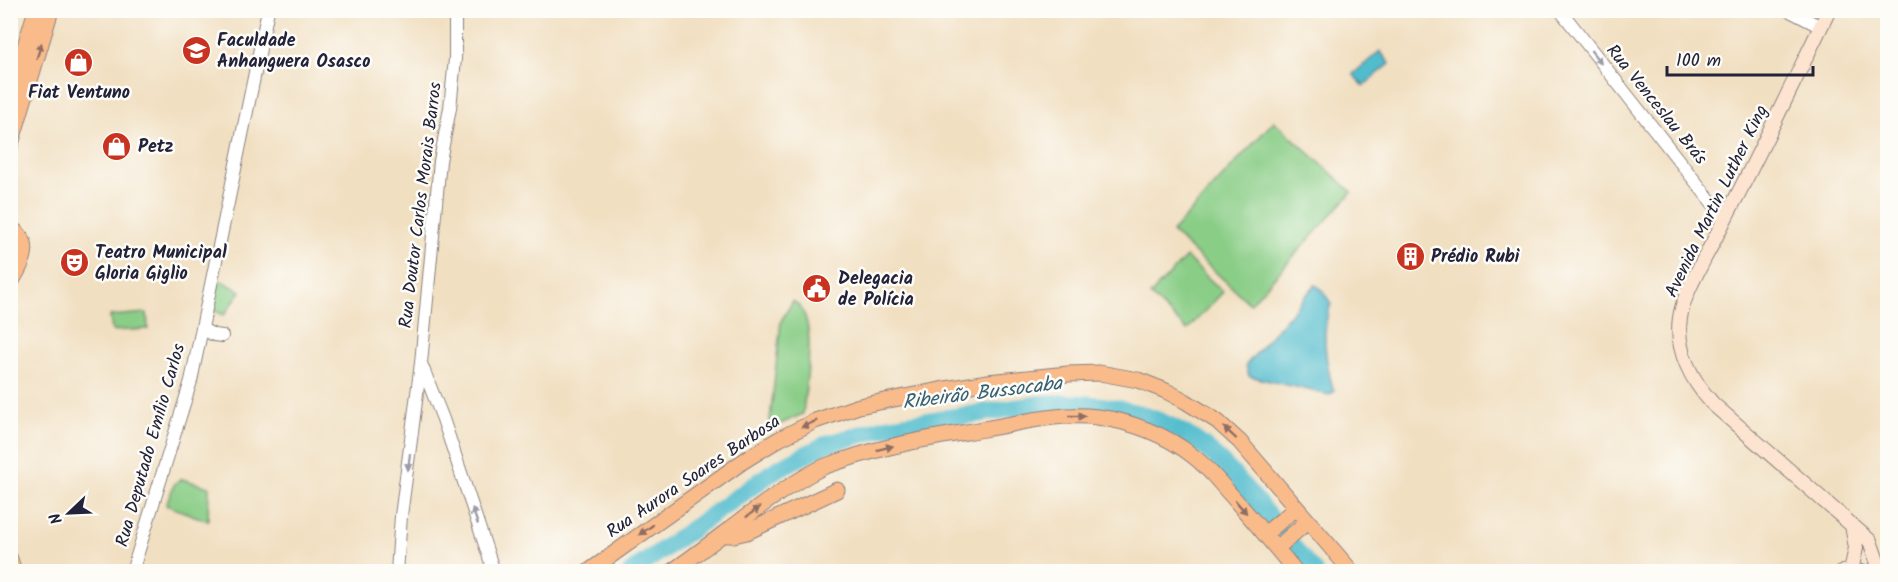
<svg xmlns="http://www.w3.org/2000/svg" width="1898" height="582" viewBox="0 0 1898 582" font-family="Kalam,sans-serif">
<rect width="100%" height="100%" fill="#fdfcf7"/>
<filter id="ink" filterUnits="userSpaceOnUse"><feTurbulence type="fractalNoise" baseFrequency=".0167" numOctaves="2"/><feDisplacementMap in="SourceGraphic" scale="12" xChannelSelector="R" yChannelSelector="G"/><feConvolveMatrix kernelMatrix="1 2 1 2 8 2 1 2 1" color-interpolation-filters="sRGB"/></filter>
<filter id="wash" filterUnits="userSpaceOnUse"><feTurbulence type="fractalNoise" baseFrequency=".008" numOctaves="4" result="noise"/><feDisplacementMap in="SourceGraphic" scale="24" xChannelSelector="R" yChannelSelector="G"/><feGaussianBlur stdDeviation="1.35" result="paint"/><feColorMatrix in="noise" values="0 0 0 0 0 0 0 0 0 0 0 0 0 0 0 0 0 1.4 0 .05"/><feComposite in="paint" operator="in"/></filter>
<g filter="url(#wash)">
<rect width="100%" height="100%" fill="#f1dfc1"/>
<path fill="#89cd86" stroke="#567860" stroke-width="1.5" d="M1274,121l78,71 -102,112 -78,-72z
M1186,257l37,35 -36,38 -37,-35z
M219,280l22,11 -17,24 -11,-5z
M793,301c2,2 5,3 7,6 17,21 5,81 3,107l-34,15 12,-108z
M147,313l1,16 -36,2 -2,-15z
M182,479l27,8 -1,34 -42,-16 9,-22z"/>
<path fill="#51bccd" stroke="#3a6f84" stroke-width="1.5" d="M1380,51l10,13 -27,22 -10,-12z
M1315,285l8,5 8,14c-11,28 -5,60 3,88l-5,3 -80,-19 -3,-11z"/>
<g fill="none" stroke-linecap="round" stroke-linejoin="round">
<path stroke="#51bccd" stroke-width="18" d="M631,572l146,-103 50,-25 60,-17 155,-23c63,-4 130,10 177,56 35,34 63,75 95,112"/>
</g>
</g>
<g filter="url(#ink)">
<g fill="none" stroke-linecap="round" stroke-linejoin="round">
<defs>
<path id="tertiary" d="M1560,10l165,209
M1788,10l33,17
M202,329l12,6 8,1
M422,366l21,53 51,153
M132,572l59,-191 77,-371
M397,572l4,-56 20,-153 19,-202 10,-53 5,-49v-49"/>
<path id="secondary" d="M1829,10c-31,63 -61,126 -93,188 -11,20 -21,41 -32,61 -9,18 -21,38 -24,59 -5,32 12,63 33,86l157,137 11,31
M1851,571l5,-23 -4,-23
M1843,572h25"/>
<path id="primary" d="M10,95l26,-85
M10,147l41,-137
M10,228c26,14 12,37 0,56
M1265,534l31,-26
M723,535h11l13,-3 90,-42
M1277,548l31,-27
M10,559l4,13
M588,572l154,-110 37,-23 36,-18 44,-15 81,-16 48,-8 80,-8 32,-1 38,7 28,11 19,10 32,20 23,21 112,130
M671,572c50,-34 98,-77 150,-104 8,-4 17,-6 26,-9 44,-15 91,-22 137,-30 37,-6 76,-17 113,-12 33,4 70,18 96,39 15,11 26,26 38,39 22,25 44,51 65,77"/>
</defs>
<use href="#tertiary" stroke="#8a807e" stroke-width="14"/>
<use href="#secondary" stroke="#8a807e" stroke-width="16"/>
<use href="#primary" stroke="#8a807e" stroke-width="17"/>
<use href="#tertiary" stroke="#fff" stroke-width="12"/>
<use href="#secondary" stroke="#fde4d1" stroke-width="14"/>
<use href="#primary" stroke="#fabb8b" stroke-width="15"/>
</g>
<defs><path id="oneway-solid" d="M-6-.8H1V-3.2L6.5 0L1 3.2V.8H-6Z" transform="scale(1.5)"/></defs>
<g fill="#8e6e63">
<use href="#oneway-solid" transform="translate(39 51) rotate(-73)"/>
<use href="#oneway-solid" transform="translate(1077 416)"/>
<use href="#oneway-solid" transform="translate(809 424) rotate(156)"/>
<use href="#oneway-solid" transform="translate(1230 433) rotate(-137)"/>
<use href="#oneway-solid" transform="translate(885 448) rotate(-14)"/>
<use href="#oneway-solid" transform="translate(1241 507) rotate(49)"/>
<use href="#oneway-solid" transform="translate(753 512) rotate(-37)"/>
<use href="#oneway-solid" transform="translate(646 530) rotate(145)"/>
</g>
<g fill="#9c9ca7">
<use href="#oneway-solid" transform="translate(1596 57) rotate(52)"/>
<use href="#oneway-solid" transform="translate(409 462) rotate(97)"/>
<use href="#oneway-solid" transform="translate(475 516) rotate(-109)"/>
</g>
</g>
<defs>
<symbol id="university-disc" viewBox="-11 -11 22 22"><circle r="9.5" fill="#c8321e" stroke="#fdfcf7"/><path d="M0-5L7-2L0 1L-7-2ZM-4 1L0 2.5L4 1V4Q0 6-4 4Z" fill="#fff"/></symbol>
<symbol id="shop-disc" viewBox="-11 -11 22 22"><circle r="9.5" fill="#c8321e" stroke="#fdfcf7"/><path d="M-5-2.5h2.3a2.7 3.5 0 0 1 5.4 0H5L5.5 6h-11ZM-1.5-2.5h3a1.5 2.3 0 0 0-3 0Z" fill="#fff"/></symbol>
<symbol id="building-disc" viewBox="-11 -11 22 22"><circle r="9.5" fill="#c8321e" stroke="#fdfcf7"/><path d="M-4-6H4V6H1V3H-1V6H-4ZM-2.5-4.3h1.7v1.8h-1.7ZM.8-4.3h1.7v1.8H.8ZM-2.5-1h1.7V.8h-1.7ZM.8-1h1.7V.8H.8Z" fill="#fff"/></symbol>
<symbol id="theatre-disc" viewBox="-11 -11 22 22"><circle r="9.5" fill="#c8321e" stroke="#fdfcf7"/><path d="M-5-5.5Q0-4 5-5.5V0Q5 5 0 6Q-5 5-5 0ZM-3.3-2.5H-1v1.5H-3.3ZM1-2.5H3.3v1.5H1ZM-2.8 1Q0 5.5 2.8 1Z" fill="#fff"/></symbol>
<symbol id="civic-disc" viewBox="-11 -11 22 22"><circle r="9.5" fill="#c8321e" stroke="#fdfcf7"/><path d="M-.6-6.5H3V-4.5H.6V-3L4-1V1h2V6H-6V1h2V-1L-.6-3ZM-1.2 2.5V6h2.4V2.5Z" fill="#fff"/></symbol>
</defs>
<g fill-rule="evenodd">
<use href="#university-disc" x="180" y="34" width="33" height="33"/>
<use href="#shop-disc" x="62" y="46" width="33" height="33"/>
<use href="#shop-disc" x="100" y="130" width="33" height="33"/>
<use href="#building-disc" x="1394" y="240" width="33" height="33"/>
<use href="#theatre-disc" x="58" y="246" width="33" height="33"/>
<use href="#civic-disc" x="800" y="272" width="33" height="33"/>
</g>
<g text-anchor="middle" stroke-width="5" stroke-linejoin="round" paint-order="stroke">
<g font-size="18" font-weight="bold" fill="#22223b" stroke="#fdfcf7" text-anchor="start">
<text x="217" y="46">Faculdade<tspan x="217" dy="21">Anhanguera Osasco</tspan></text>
<text x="79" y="98" text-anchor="middle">Fiat Ventuno</text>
<text x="138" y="152">Petz</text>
<text x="95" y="258">Teatro Municipal<tspan x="95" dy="21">Gloria Giglio</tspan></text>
<text x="1431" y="262">Prédio Rubi</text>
<text x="838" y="284">Delegacia<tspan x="838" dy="21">de Polícia</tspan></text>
</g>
<g font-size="18" fill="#22223b" stroke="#fdfcf7">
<text transform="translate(1657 104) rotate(51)" y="6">Rua Venceslau Brás</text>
<text transform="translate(1716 201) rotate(-64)" y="6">Avenida Martin Luther King</text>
<text transform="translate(420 205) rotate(-83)" y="6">Rua Doutor Carlos Morais Barros</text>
<text transform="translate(150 445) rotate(-74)" y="6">Rua Deputado Emílio Carlos</text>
<text transform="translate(693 476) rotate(-34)" y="6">Rua Aurora Soares Barbosa</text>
</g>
<g font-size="20" font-style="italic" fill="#356075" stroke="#fdfcf7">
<text transform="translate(982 392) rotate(-7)" y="7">Ribeirão Bussocaba</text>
</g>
</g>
<rect width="1898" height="582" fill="none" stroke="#fdfcf7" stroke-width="36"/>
<g transform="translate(69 513) rotate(247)" stroke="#fdfcf7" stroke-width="4.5" paint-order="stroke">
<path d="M0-4.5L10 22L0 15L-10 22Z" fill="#22223b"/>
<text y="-9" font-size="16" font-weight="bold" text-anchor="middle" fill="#22223b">N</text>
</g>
<path d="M1667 66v9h146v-9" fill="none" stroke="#22223b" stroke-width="3"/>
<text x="1676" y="66" font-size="18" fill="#22223b" stroke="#fdfcf7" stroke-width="4.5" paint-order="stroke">100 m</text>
</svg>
